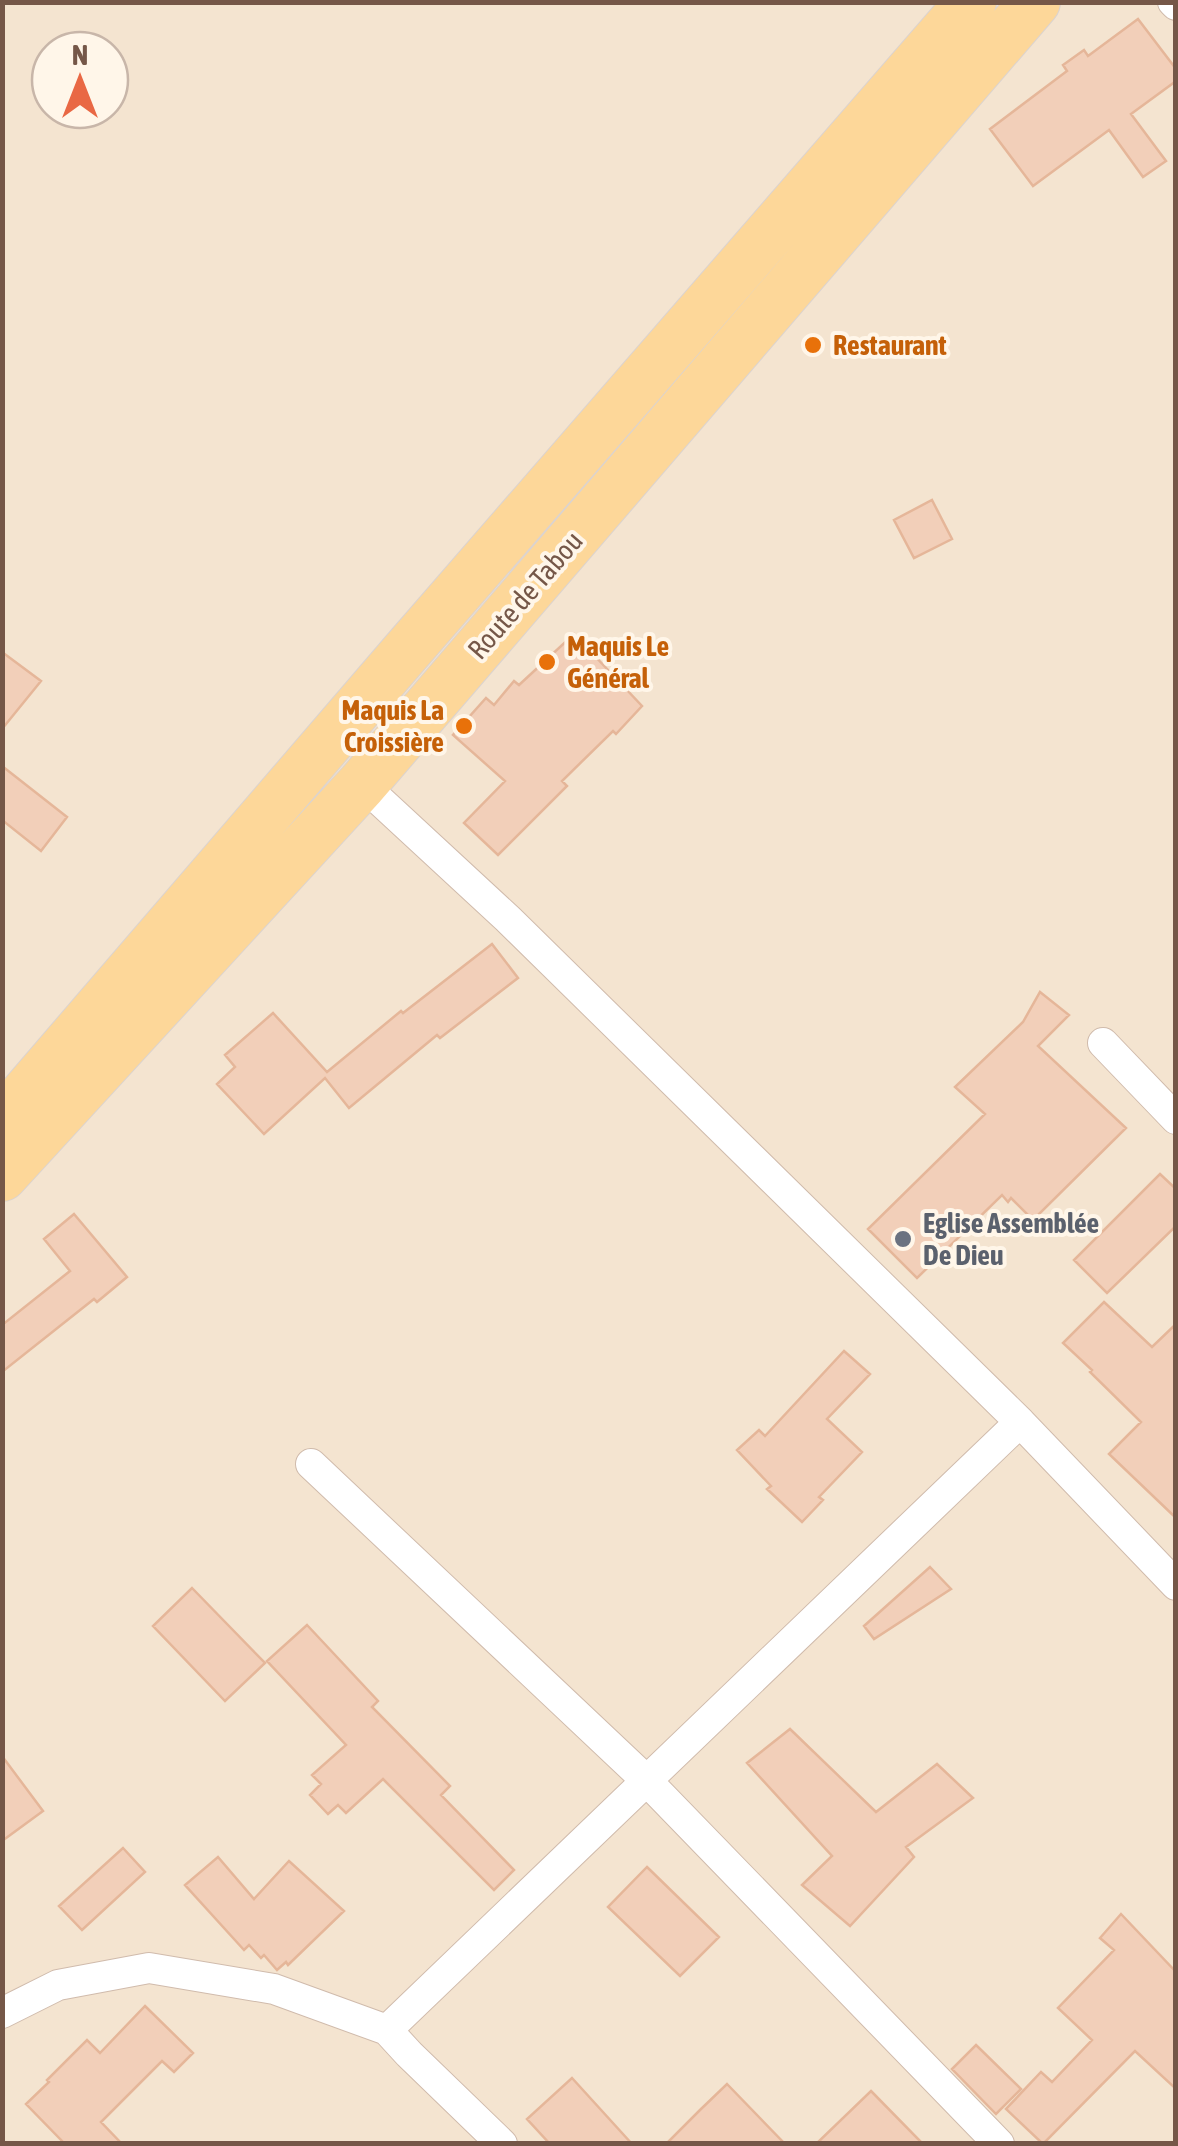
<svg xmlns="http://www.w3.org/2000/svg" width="1178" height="2146" viewBox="0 0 1178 2146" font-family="'Asap Condensed',sans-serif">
<rect width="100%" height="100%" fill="#fdf2e2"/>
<path fill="#f4e4d0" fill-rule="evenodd" d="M3,3h1172v2140h-1172zM50,50h60v60h-60z"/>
<path fill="#f2cfb9" stroke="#e5b699" stroke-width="2.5" d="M1138,19l38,50v12l-45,33 35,47 -23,16 -34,-47 -76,56 -43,-57 77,-58 -4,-6 21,-15 4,6z
M932,500l20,39 -38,19 -20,-38z
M574,634l68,72 -26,28 -3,-3 -51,50 5,5 -69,69 -34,-32 41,-42 -52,-46 33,-37 8,7 20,-24 5,4z
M2,652l39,29 -39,48z
M2,766l65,51 -26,34 -39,-31z
M492,944l26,34 -78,60 -3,-3 -88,73 -24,-30 -61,56 -47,-50 18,-17 -10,-12 48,-42 54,59 74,-61 2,2z
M1040,992l29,23 -31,31 88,82 -93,92 -22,-22 -3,4 -6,-7 -85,83 -49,-49 117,-115 -30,-27 68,-65z
M1160,1174l16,15v37l-69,67 -33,-33z
M74,1214l53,63 -30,25 -3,-3 -92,73v-47l68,-54 -26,-32z
M1104,1302l48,45 24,-23v194l-67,-64 32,-32 -51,-50 2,-2 -29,-27z
M844,1351l26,23 -43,45 35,33 -43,45 4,3 -21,22 -35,-33 4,-3 -34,-36 22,-20 6,6z
M930,1567l21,22 -77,50 -10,-13z
M192,1588l73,75 -40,38 -72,-75z
M307,1625l71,76 -6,6 78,79 -9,9 73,75 -20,20 -111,-111 -37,34 -8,-8 -10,9 -18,-19 11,-11 -9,-9 34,-30 -79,-84z
M790,1729l86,83 61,-48 36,34 -67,49 8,10 -64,69 -48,-41 30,-29 -85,-93z
M2,1756l41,55 -41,30z
M123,1848l22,24 -63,58 -23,-24z
M218,1857l36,42 35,-38 55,50 -56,54 -2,-3 -9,8 -13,-15 -3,3 -12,-13 -5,5 -59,-65z
M647,1867l72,70 -39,39 -72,-69z
M1121,1914l55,58v117l-41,-38 -92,93 -37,-35 35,-37 11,10 40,-42 -34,-32 56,-58 -14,-12z
M145,2006l48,47 -19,19 -12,-11 -61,61 21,22h-57l-39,-40 23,-22 -2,-2 40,-40 13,13z
M976,2045l45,44 -25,25 -44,-45z
M572,2078l60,66h-82l-23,-25z
M727,2084l58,60h-119l34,-34z
M871,2091l52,53h-107z"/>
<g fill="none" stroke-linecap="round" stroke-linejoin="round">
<defs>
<path id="street" d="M1173,2l3,3
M362,784l146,135 512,503 156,163
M1103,1043l73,76
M311,1464l336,317 352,363
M2,2013l56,-28 91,-17 125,21 113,41 22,24 93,90
M387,2030l633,-608"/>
<path id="primary" d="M2,1121l403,-468 566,-651
M2,1176l360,-392 673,-782"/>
</defs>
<use href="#street" stroke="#d0bbac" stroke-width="32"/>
<use href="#primary" stroke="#dbd3cf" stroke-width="52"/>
<use href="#street" stroke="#fff" stroke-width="30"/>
<use href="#primary" stroke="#fdd799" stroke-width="50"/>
</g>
<g fill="#e8710a" stroke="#fff6e9" stroke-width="4">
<circle cx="813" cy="345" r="10"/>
<circle cx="547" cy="662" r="10"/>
<circle cx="464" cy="726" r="10"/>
</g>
<circle fill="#6b7280" stroke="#fff6e9" stroke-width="4" cx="903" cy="1239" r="10"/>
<g text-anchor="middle" stroke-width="8" stroke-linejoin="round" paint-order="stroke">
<g font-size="28" font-weight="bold" fill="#c56008" stroke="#fff6e9" text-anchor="start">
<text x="833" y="355">Restaurant</text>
<text x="567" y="656">Maquis Le<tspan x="567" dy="32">Général</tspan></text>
<text x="444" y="720" text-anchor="end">Maquis La<tspan x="444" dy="32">Croissière</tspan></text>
</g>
<g font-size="28" fill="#755748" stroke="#fff6e9">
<text transform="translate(525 595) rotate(-49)" y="10">Route de Tabou</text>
</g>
<g font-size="28" font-weight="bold" fill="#5b616d" stroke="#fff6e9" text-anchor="start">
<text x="923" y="1233">Eglise Assemblée<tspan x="923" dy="32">De Dieu</tspan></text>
</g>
</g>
<rect width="1178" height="2146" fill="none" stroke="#755748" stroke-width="10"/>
<g transform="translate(80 80)"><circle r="48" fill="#fff6e9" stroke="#c8b6a9" stroke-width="2.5"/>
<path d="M0-8L18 38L0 25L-18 38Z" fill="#e96844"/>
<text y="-15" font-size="28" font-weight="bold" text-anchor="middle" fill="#755748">N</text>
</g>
</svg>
